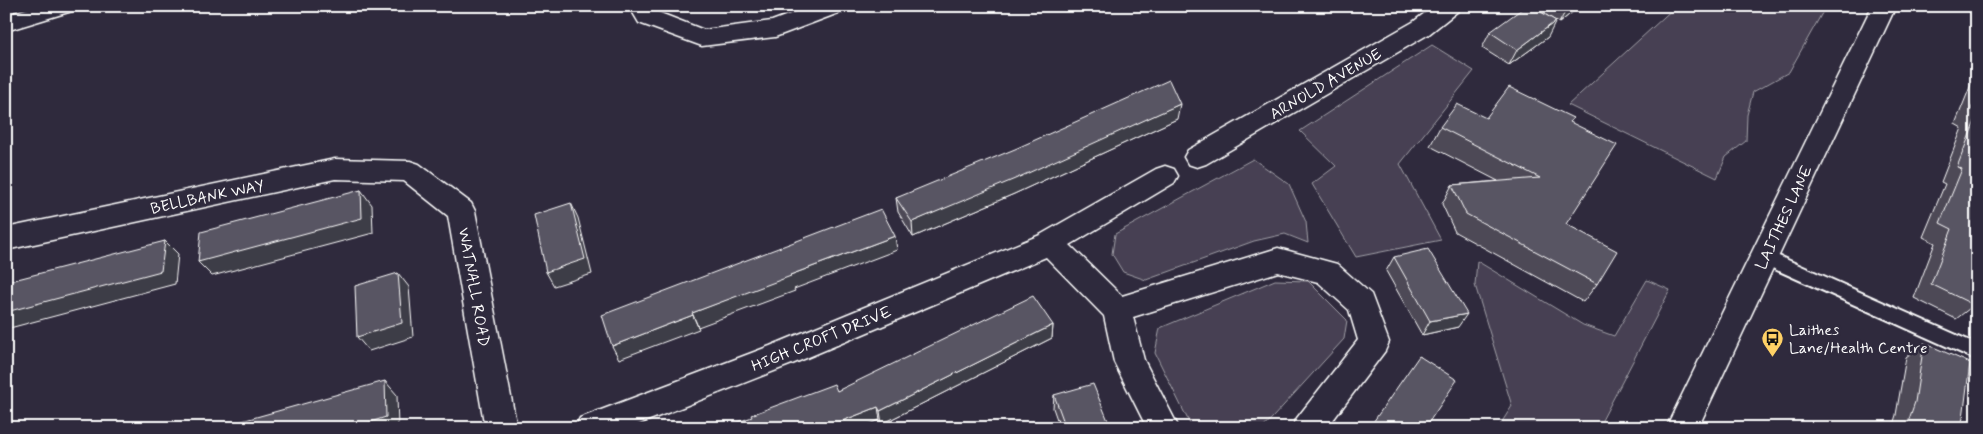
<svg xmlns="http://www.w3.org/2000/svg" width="1983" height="434" viewBox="0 0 1983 434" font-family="Mynerve,sans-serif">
<rect width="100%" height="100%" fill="#2f2a3d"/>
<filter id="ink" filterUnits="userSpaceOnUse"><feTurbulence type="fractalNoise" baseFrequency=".02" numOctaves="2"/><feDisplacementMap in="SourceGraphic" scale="10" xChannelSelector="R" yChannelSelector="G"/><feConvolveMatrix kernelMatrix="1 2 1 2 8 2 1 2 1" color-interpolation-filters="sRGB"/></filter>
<g filter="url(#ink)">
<path fill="#464152" stroke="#a2a0a8" d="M1676,6h150l-37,66 -36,20 -6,23 -1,26 -20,16 -9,21 -149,-73z
M1432,45l42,26 -74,93 41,76 -85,17 -44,-73 24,-18 -36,-35z
M1253,159l36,25 17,38 2,21 -23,-9 -31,7 -108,39 -23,-8 -11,-18 3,-20z
M1477,261l106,64 31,11 33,-56 23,10 -72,138h-100l14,-22 -37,-121z
M1275,280l33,1 39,39 -3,19 -81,89h-71l-37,-75 5,-25z"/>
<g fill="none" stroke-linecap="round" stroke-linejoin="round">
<defs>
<path id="lane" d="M1765,250l212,94v16l-218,-98 -2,-5 2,-5z"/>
<path id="street" d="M36,6h39l-3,5 -66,20v-16z
M629,6h23l3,5 49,19 68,-9 40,-15h35l-3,5 -69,26 -73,9 -63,-23z
M1434,6h27l-3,5 -29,23 -223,130 -9,3 -9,-3 -4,-7 4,-7 225,-128z
M335,159l75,2 9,3 52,39 4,8 42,217h-32l-37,-212 -44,-35 -69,-2 -329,71v-22z
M1165,166l9,3 4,7 -4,7 -104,62 52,51 156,-48 59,16 34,30 18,48 -4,9 -58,77h-35l5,-10 61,-78 -9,-30 -31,-28 -40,-10 -145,45 11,43 35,68h-32l-33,-66 -10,-46 -58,-59 -254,107 -163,64h-54l5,-10 190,-72 270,-111 116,-66z"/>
<path id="secondary" d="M1872,6h24l-198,422h-32z"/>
</defs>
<use href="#lane" stroke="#fff" stroke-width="4"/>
<use href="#street" stroke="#fff" stroke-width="3"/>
<use href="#secondary" stroke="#fff" stroke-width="3"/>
<use href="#lane" fill="#2f2a3d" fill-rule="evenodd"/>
<use href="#street" fill="#2f2a3d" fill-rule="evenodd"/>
<use href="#secondary" fill="#2f2a3d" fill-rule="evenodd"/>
</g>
<path fill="#4d4956" stroke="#fff" d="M1532,6h48l-21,17z
M1490,32l58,5 -39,28 -27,-17z
M1977,64v234l-3,7 -18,14 -42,-21 21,-55 -12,-6 22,-53 -4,-2 21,-54 -7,-4 19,-47 -2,-1z
M1486,118h87l-3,4 -4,102 31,60 -14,18 -128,-70 -13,-28 10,-19 46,-4 -68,-35 10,-19z
M1177,119l-163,75 -101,43 -15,-25 -2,-14z
M1394,257l64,70 -36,8 -36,-64z
M1053,325l-1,13 -170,86 -2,-4 -20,8h-138l115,-37z
M1924,343l36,85h-68l4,-13 10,-58z
M1054,395l57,33h-51l-7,-20z"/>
<path fill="#3e3c46" stroke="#fff" d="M1569,6h11l-21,17 9,-16z
M1556,21l-8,16 -39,28 8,-15z
M1180,104l-3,15 -163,75 -101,43 -1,-15z
M361,190l11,15 1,28 -161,43 -14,-14z
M571,203l7,15 14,56 -38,12 -8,-14z
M895,236l2,14 -103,39 1,2 -97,36 -6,-14 98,-38z
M165,241l13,13 -3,30 -169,45v-17z
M398,273l11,14 4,50 -44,14 -12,-14z
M1467,314l-9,13 -36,8 8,-14z
M693,315l6,14 -80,30 -7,-13z
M1053,325l-1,13 -170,86 -2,-13z
M385,381l12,14 1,33h-46z
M878,407l2,13 -20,8h-36z"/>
<path fill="#595564" stroke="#fff" d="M1526,6h5l25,15 -39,29 -27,-18z
M1169,80l11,24 -165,75 -103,43 -16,-24 119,-49z
M1509,87l64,31 -3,4 47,23 -51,79 51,27 -20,33 -131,-70 -14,-29 88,-7 -100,-51 17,-23 29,14z
M1977,94v18l-6,-3z
M1977,116v182l-3,7 -43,-21 21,-55 -12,-6 22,-54 -5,-2z
M361,190l1,28 -164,44 3,-30z
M571,203l14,56 -39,13 -12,-57z
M881,209l14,27 -105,39 1,1 -99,37 1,2 -81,31 -10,-31z
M165,241l-4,30 -155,41v-30z
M1428,249l39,65 -37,7 -36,-64z
M398,273l4,50 -45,14 -2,-51z
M1033,296l20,29 -173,86 -2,-4 -54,21h-102l30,-11 -1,-2 83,-31 3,7z
M1924,343l46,20 -7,55 -3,10h-54l9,-26z
M1419,356l38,24 -32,48h-56z
M385,381l1,36 -34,11h-135z
M1093,384l18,44h-45l-12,-33z"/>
</g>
<defs>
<symbol id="bus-pin" viewBox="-11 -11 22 30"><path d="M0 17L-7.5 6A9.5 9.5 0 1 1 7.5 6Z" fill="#ffd166" stroke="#2f2a3d"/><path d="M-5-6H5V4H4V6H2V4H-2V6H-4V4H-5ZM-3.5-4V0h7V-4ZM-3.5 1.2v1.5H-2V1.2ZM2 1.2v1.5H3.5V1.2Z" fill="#111"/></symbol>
</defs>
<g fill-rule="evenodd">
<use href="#bus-pin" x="1760" y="326" width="25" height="34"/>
</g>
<g text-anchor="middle" stroke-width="5" stroke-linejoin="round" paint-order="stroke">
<g font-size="16" fill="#fff" stroke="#2f2a3d">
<text transform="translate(1325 83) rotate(-30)" y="6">ARNOLD AVENUE</text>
<text transform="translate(207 196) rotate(-12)" y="6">BELLBANK WAY</text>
<text transform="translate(1783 217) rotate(-65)" y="6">LAITHES LANE</text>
<text transform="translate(475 287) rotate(80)" y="6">WATNALL ROAD</text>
<text transform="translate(821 338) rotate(-22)" y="6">HIGH CROFT DRIVE</text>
</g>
<g font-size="16" fill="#fff" stroke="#2f2a3d" text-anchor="start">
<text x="1789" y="335">Laithes<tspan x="1789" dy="18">Lane/Health Centre</tspan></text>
</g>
</g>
<rect width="1983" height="434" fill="none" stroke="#2f2a3d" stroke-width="25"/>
<rect x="12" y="12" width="1958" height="409" fill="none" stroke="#fff" stroke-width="2" filter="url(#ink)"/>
</svg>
